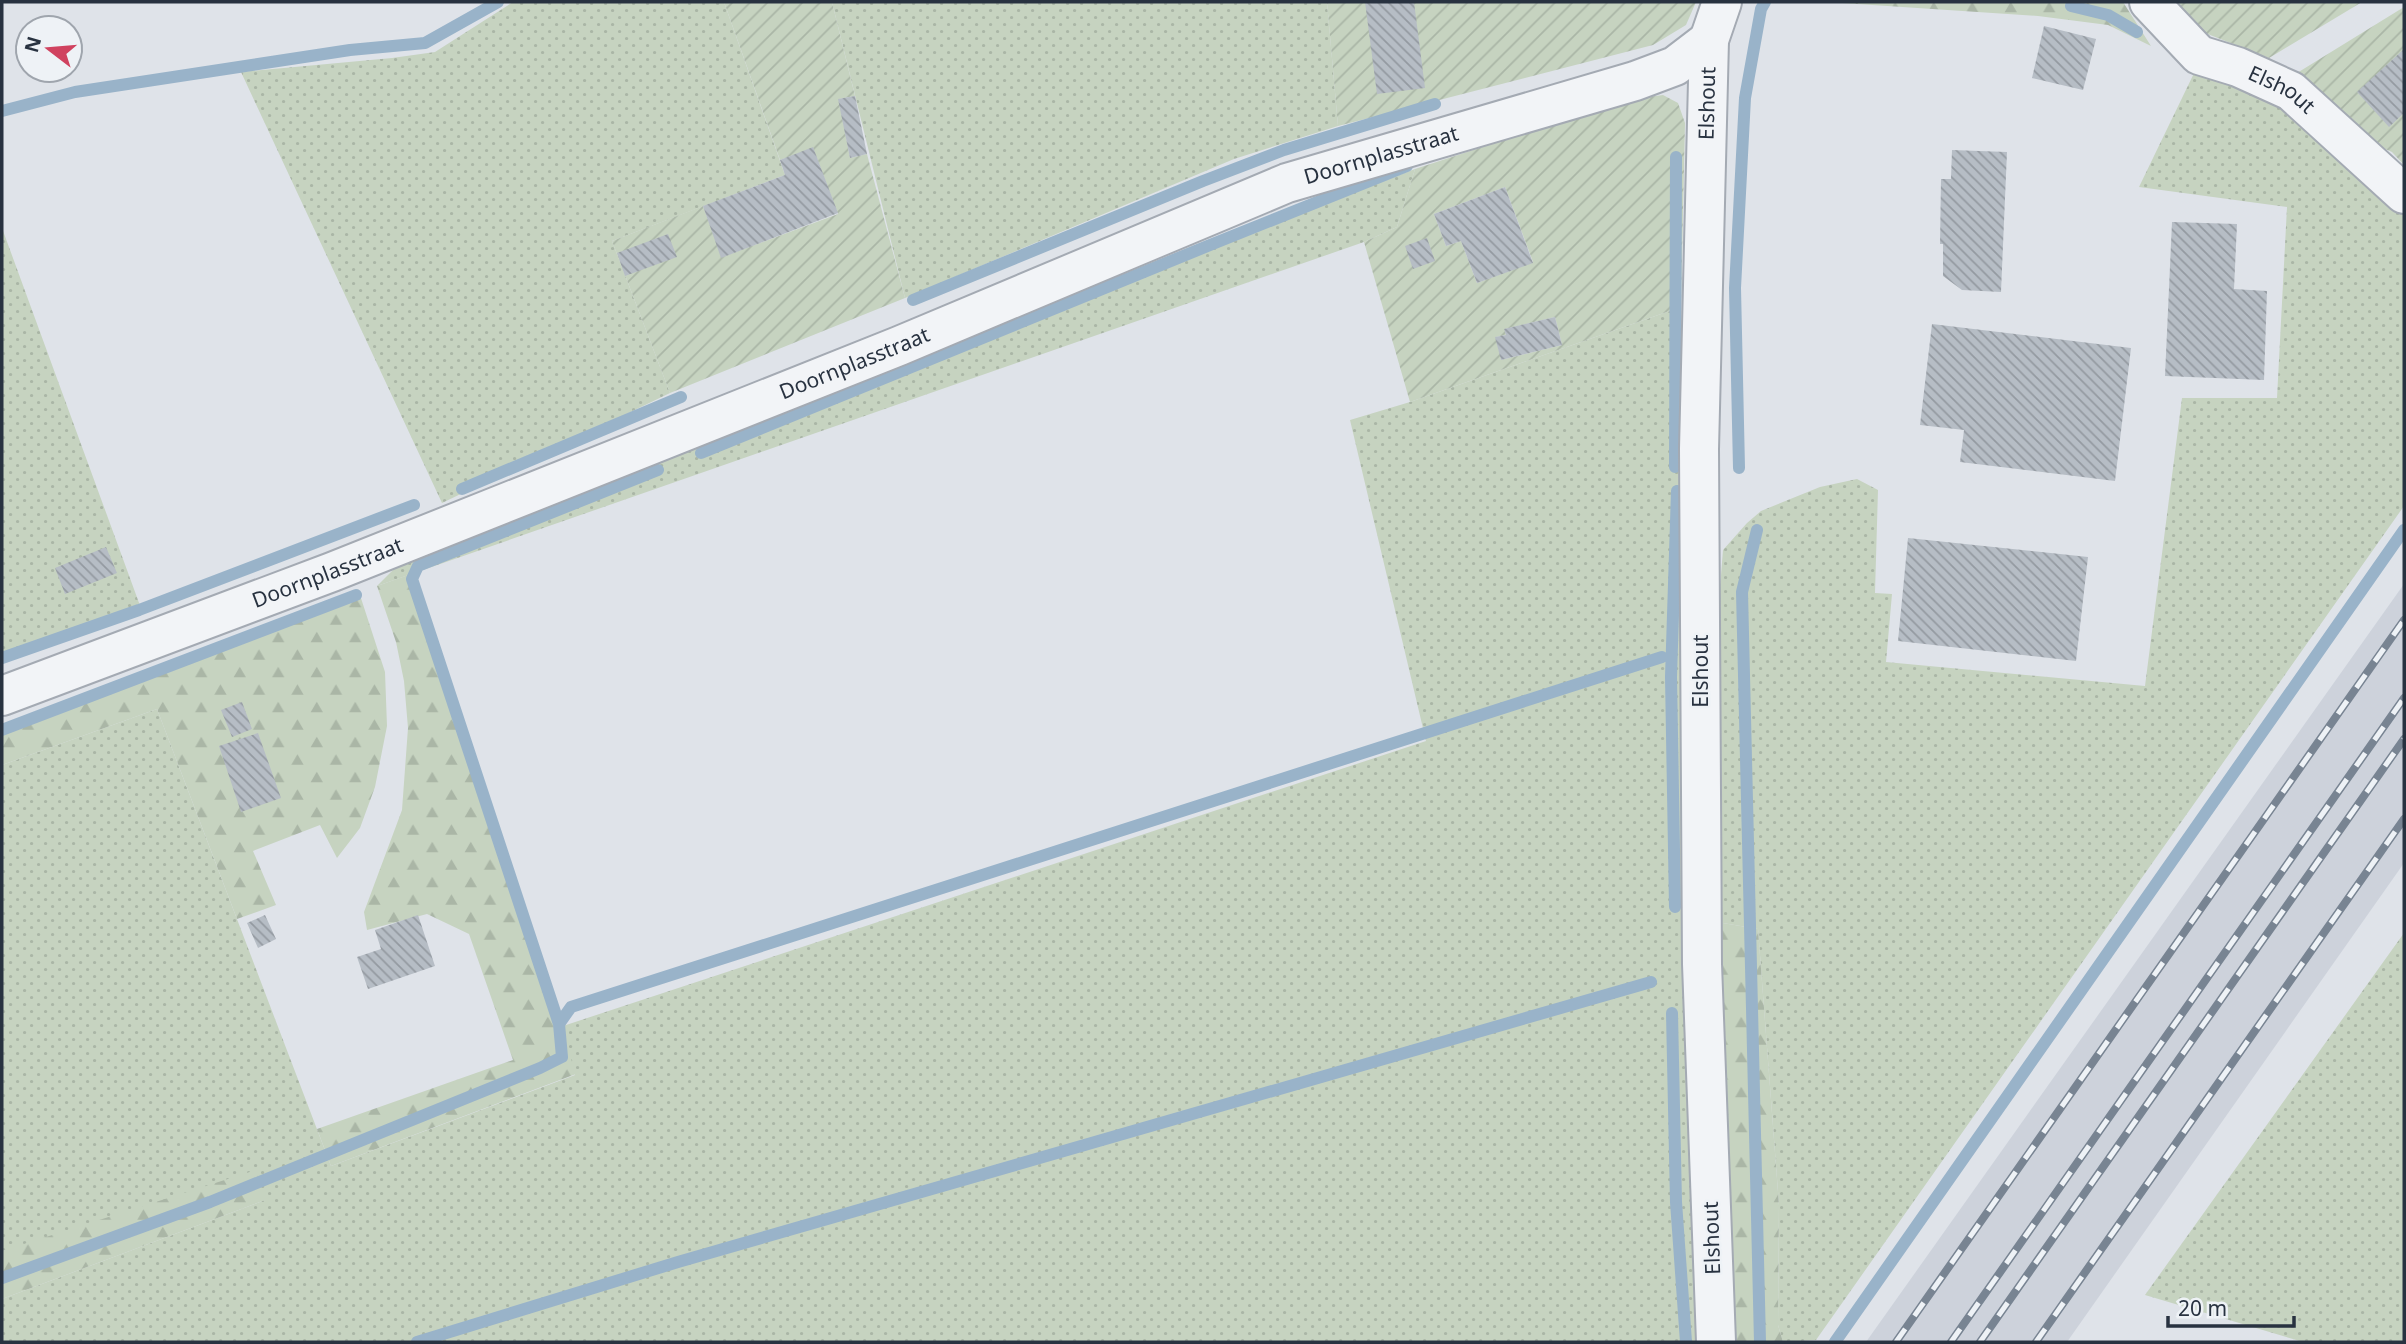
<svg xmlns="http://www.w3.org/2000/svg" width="2406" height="1344" viewBox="0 0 2406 1344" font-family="'Noto Sans',sans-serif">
<defs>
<pattern id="grass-dots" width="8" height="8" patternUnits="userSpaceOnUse" patternTransform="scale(1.75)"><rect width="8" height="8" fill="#c6d3c0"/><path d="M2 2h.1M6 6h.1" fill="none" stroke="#aab6a6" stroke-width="1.8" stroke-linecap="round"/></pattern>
<pattern id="forest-firs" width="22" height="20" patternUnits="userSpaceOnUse" patternTransform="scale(1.75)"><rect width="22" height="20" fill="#c6d3c0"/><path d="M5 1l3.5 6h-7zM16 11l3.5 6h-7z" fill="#aab6a6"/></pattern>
<pattern id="garden-furrows" width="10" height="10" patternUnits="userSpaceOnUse" patternTransform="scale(1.75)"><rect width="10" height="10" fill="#c6d3c0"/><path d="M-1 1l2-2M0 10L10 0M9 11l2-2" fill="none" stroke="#aab6a6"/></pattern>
<pattern id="building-back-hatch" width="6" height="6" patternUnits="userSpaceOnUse" patternTransform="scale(1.75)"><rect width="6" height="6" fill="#b6bdc5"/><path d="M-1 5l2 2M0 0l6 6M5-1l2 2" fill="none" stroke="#949aa1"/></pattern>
</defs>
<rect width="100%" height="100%" fill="#dfe3e9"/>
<path fill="#cdd2db" d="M2404,584v279l-337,479h-201z"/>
<path fill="url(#grass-dots)" d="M513,2h211l61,173 -173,66 58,152 -228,110 -201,-431 151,-14 43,-6z
M832,2h495l11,124 -104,33 -329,139z
M2197,67l60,25 51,33 96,84v297l-588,834 -33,2 -5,-17 1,-120 -21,-276 -41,-7v-297l6,-75 24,-27 14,-12 59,-24 37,-8 21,11 -3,103 17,1 -6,68 259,24 37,-288h95l10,-191 -148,-20z
M1415,169l-18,58 -33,15 -987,344 19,-19 523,-209z
M2,228l140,383 -140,51z
M1681,307l10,910 7,125h-1696v-43l263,-99 -263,51v-486l155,-56 174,457 244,-91 -15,-48 866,-286 -76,-321 60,-18z
M2404,933v409h-101l-158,-47z"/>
<path fill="url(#forest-firs)" d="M1827,2h296l28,44 -43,-21 -70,-9z
M411,574l165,500 -245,92 -14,-37 196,-69 -44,-126 -42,-20 -60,16 -3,-18 38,-102 6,-82 -4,-47 -8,-39 -19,-56z
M358,589l27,83 2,54 -12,61 -15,41 -23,30 -17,-33 -67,26 23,54 -39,14 -80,-210 -155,56v-40z
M1717,922l41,7 21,276 -1,120 5,17h-51z
M256,1170l9,30 -263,99v-48z"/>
<path fill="url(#garden-furrows)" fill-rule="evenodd" d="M724,2h108l23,94 -16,3 11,59 17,-4 38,144 -235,95 -58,-152 91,-35 19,51 116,-43 -25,-66 -33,12z
M1327,2h369l-10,23 -33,20 -315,81z
M2174,2h188l-93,56 -64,-25z
M2404,7v158l-12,-13 -16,-7 -79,-72z
M1663,95l15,8 7,20 -4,184 -271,95 -46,-160 33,-15 18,-58 211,-69zM1505,187l28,75 -56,21 -16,-42 -15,5 -12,-32zM1555,317l7,28 -61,15 -5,-23 10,-2 -1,-6z"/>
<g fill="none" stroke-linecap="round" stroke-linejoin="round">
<path stroke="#99b3c9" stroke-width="12" d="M2071,6l37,9 29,17
M2,111l73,-19 275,-42 75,-7 73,-41
M913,300l290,-119 81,-31 151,-46
M701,453l509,-208 197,-79
M1675,467l1,-310
M1739,468l-4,-180 10,-190 16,-89 4,-7
M462,489l219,-92
M1757,530l-15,62 18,750
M2,658l137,-48 275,-105
M2,730l354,-135
M1675,907l-4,-230 6,-186
M1672,1013l4,189 10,140
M559,1024l-147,-445 6,-13 240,-96
M2,1278l208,-76 330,-134 22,-11 -3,-33 12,-17 1091,-350
M417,1342l261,-80 973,-280
M1835,1342l569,-812"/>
</g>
<path fill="url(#building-back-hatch)" d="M1365,2h49l11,86 -48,6z
M2044,26l52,13 -13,51 -51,-12z
M2404,49v64l-15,14 -32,-35z
M855,96l12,58 -17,4 -12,-59z
M813,147l25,66 -117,45 -18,-52 82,-31 -5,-15z
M1952,150l55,2 -6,140 -39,-2 -19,-14v-32h-3l1,-65h10z
M1505,187l28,76 -56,20 -16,-42 -15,5 -12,-32z
M2172,222l65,2 -3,65 33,2 -3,89 -99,-4z
M668,234l9,23 -52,19 -8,-23z
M1427,238l8,23 -22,8 -8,-23z
M1555,317l7,28 -61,15 -6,-23 11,-2 -2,-6z
M1932,324l199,24 -16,133 -155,-19 4,-32 -44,-5z
M1908,538l180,19 -12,104 -178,-20z
M106,547l11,26 -52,21 -10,-26z
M242,702l10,27 -20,8 -11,-27z
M258,733l23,65 -40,14 -22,-66z
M265,915l11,24 -18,9 -11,-25z
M418,915l17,51 -67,23 -11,-32 24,-8 -6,-19z"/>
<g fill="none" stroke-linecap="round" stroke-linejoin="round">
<defs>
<g id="minor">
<path id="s1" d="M2149,2l50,53 39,12 53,24 113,103"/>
<path id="s2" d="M2,696l330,-124 567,-226 388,-163 348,-102 40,-15 34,-26"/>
<path id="s3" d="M1716,1342l-14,-378 -3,-515 10,-409 13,-38"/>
</g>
</defs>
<use href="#minor" stroke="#a4aab3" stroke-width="42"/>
<use href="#minor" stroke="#f2f4f7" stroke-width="38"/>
<defs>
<path id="rail" d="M1896,1342l508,-722
M1951,1342l453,-644
M1980,1342l424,-603
M2036,1342l368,-523"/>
</defs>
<use href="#rail" stroke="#788492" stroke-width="8"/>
<use href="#rail" stroke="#eef2f6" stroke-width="5" stroke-dasharray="16" stroke-linecap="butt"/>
</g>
<g text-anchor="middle" stroke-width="5" stroke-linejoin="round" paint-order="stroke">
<g font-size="21" fill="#283240" stroke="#eef2f6">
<text dy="7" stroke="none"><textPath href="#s1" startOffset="163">Elshout</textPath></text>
<text dy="7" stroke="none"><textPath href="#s3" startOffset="1239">Elshout</textPath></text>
<text dy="7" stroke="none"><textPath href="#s2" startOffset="1482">Doornplasstraat</textPath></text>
<text dy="7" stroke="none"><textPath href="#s2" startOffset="915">Doornplasstraat</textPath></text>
<text dy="7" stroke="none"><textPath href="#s2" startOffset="348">Doornplasstraat</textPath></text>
<text transform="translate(1701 671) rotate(-90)" y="7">Elshout</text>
<text transform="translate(1712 1238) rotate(-92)" y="7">Elshout</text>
</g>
</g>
<rect width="2406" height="1344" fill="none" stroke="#283240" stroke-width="7"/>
<g transform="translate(49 49) rotate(286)"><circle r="33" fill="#eef2f6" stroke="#9fa5ad" stroke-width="2"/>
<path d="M0-5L12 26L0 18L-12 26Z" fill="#d0425f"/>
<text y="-10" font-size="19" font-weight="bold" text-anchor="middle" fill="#283240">N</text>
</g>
<path d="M2168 1316v10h126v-10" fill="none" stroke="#283240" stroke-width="3.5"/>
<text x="2178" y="1316" font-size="21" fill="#283240" stroke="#eef2f6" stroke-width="5" paint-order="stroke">20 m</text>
</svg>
